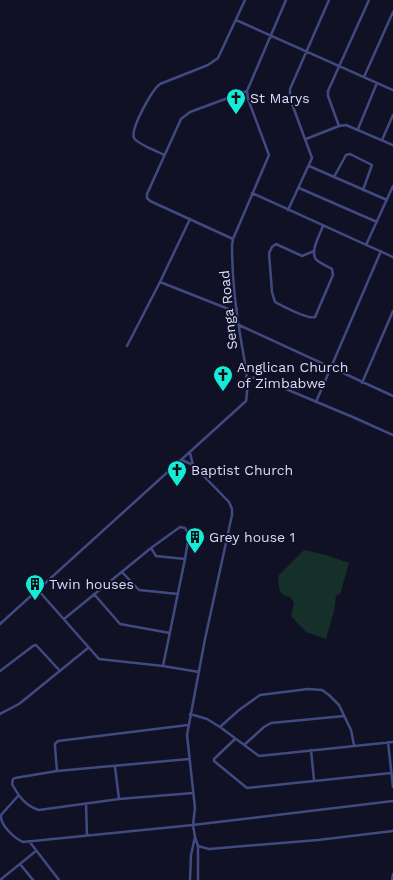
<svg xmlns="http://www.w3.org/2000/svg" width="393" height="880" viewBox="0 0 393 880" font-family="'Work Sans',sans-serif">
<rect width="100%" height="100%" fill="#111125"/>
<path fill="#152f29" d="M304,550l22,5 23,8 -9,31 -4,2 -2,15 -8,28 -20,-7 -15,-16 3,-13 -3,-5 -9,-4 -3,-6 -1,-12z"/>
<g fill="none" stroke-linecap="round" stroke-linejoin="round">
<path stroke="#404a80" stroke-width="2.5" d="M236,20l157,70
M364,77l29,-65
M339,126l-11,-30v-5l41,-91
M358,129l19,-46
M306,139l33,-13 7,-1 47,20
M382,140l11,-25
M164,155c-7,-4 -27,-11 -30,-17 -4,-9 18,-48 26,-54l48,-19 10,-7 27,-58
M309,166l78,34
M334,177l12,-22 4,-1 22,11 -9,25
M299,188l78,34
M252,193l141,64
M288,210l24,-52 -20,-54 -2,-8v-7l39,-89
M233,239l-83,-38 -3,-3v-4l34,-75 9,-7 57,-21
M366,245l27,-59
M314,251l-12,5 -26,-12 -4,3 -3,6 3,39 3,10c8,4 33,18 40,15l18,-42 -1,-6c-5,-3 -10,-5 -14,-8 -10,-6 2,-27 5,-35
M160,282l71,28 6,-1
M239,325l154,71
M127,346l33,-64 30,-63
M246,377l16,2 93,39 38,17
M362,383l31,-72
M316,402l65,-151
M190,453l3,12 36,37 3,7v6l-27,124 -18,96 8,73 -2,17 2,12 3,9v34
M182,460l11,5
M151,548l5,8 29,3
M122,572l17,18 39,4
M38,590l61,69 64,7 36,6
M94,594l26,30 50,9
M64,619l87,-71 29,-21 5,1 4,7 -4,24 -22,107
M0,624l246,-223c4,-21 -3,-46 -6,-67 -5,-29 -8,-59 -8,-89l1,-6 36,-84 -21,-56 -1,-8 39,-91
M0,671l33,-25 3,-1 24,26
M0,714l19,-10 69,-56
M190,714l17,5 13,8 39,29 134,-14
M220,727l19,-17 21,-15 48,-6 14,1 7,5 10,10 12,25 3,15
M235,739l-21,20v2l33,27 144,-15
M388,742l5,45
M244,745l20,-18 7,-4 73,-7
M311,750l3,30
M189,759l-132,12 -42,7 -2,1 -1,5c6,11 13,22 27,26l80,-11 74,-6
M115,767l4,32
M57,771l-2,-24v-3l3,-3 130,-16
M18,796l-17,19c-1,10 13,23 22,27l170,-17 200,-24
M86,804l1,31
M29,841l30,39
M198,846l11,3 109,-9 75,-9
M20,864l13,16
M0,880l36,-29
M190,880l1,-25 4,-18
M392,880l1,-6"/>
</g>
<defs>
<symbol id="church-pin" viewBox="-11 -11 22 30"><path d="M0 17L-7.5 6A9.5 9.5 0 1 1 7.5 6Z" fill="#14ecd9" stroke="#111125"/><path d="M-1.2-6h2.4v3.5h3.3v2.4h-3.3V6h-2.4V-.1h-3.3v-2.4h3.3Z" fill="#111"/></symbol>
<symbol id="building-pin" viewBox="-11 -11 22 30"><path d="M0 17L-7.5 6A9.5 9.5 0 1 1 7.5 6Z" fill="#14ecd9" stroke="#111125"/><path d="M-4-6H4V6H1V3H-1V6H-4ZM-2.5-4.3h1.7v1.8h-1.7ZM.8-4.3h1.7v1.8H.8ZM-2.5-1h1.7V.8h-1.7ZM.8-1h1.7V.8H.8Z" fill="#111"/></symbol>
</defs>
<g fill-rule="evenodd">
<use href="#church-pin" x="225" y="87" width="22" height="30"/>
<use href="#church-pin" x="212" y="364" width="22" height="30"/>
<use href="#church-pin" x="166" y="459" width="22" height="30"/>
<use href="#building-pin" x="184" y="526" width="22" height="30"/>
<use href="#building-pin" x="24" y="573" width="22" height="30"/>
</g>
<g text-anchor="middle" stroke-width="4" stroke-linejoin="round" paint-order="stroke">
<g font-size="14" fill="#d8dbfc" stroke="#111125" text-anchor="start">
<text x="250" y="103">St Marys</text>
<text x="237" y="372">Anglican Church<tspan x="237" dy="16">of Zimbabwe</tspan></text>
<text x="191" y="475">Baptist Church</text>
<text x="209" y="542">Grey house 1</text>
<text x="49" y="589">Twin houses</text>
</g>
<g font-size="14" fill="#d8dbfc" stroke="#111125">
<text transform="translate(228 310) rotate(-96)" y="5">Senga Road</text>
</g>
</g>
</svg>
